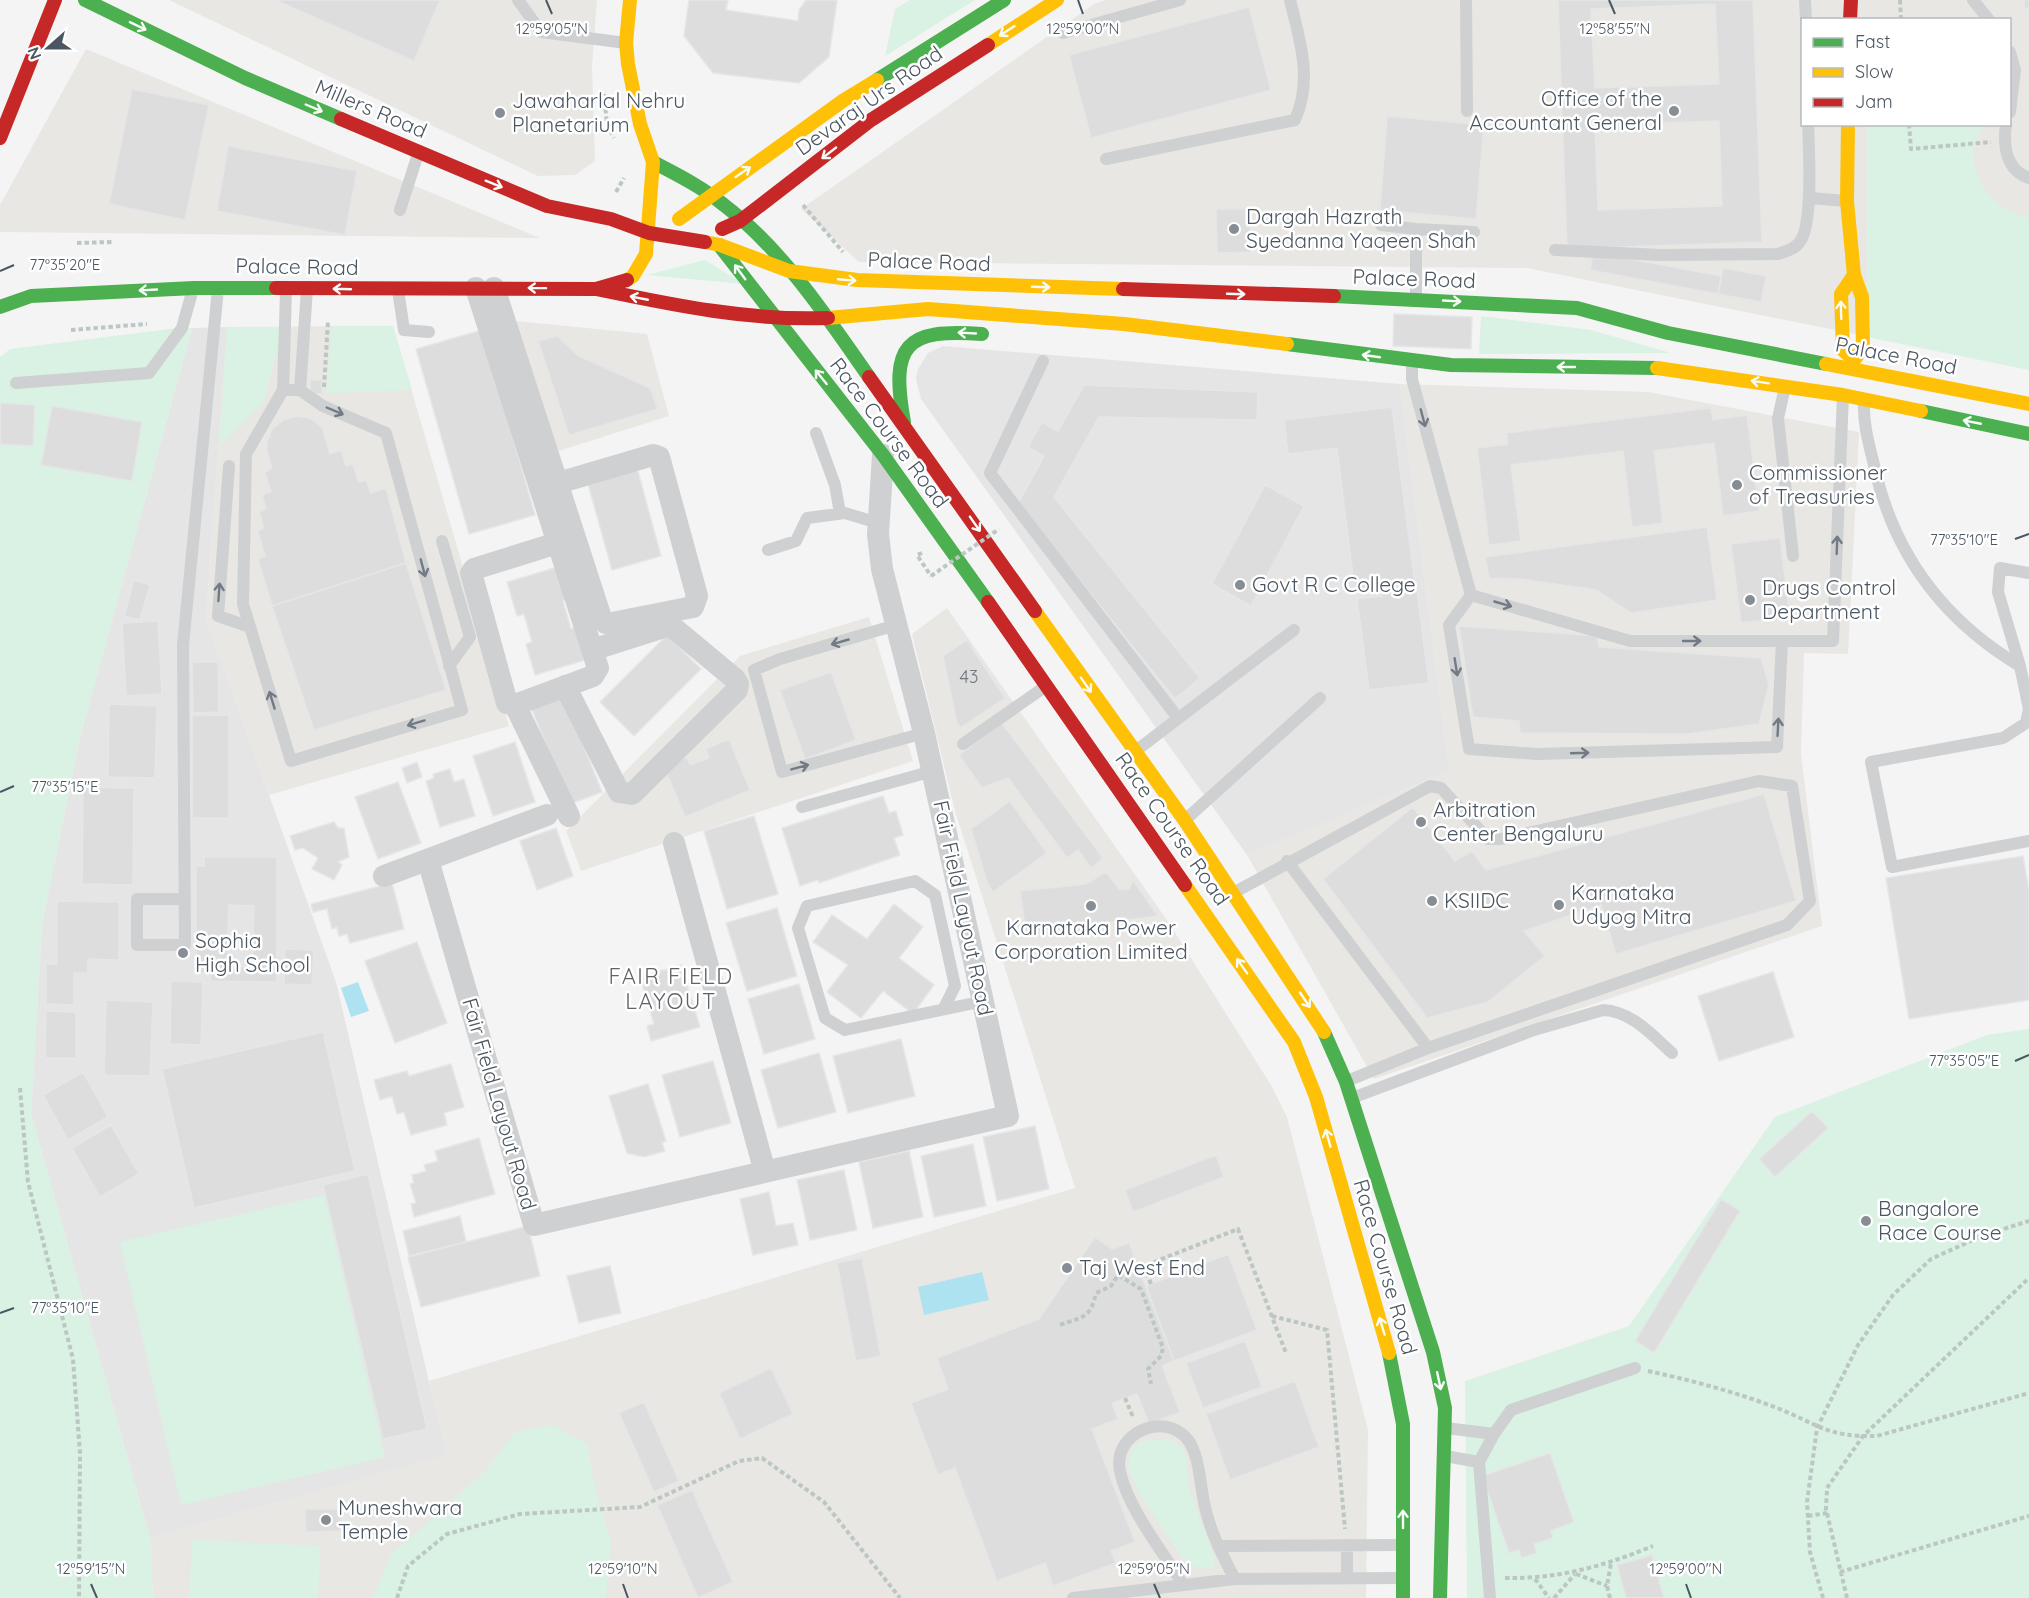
<svg xmlns="http://www.w3.org/2000/svg" width="2029" height="1598" viewBox="0 0 2029 1598" font-family="Quicksand,sans-serif">
<rect width="100%" height="100%" fill="#f4f4f4"/>
<path fill="#e8e7e3" fill-rule="evenodd" d="M169,0h428l-5,66 3,95 -20,14 -37,1z
M1105,0h924v369l-502,-101 -668,-6 -58,-53 293,-205zM1802,20h208v104h-208z
M86,49l454,189 -540,-6v-27z
M505,320l142,14 22,82 -120,38z
M393,326l116,400 -240,69 -63,-176 21,-292z
M1400,384l248,8 211,40 -11,222 -44,-1 -3,101 21,172 -448,153 -127,-224 202,-84z
M947,608l220,312 104,165 16,32 81,313 -2,168h-1213l-3,-60 295,-83 -16,-74 646,-193 -120,-377 -43,-177z
M869,617l44,144 -332,110 -15,-40 174,-175z"/>
<path fill="#e6e5e6" d="M227,327l-21,292 130,363 110,473 -296,83 -119,-424 11,-190 38,-187 112,-409z
M943,346l457,38 49,387 -202,84 -326,-456 -5,-20 2,-10 10,-16z"/>
<path fill="#d9f2e3" d="M910,0h65l-90,56 10,-47z
M1867,125h117c-4,7 -10,17 -11,26 -1,31 26,63 56,66v153l-162,-33z
M705,260l39,24 -97,-9z
M1481,316l110,14 80,23 -192,1z
M332,326h61l19,64 -86,3z
M227,327h56l-19,74 -45,46z
M177,328h15l-112,409 -38,187 -11,190 119,424 3,60h-153v-1241l10,-8z
M2029,1029v569h-562l-2,-217 164,-55 146,-209 212,-82z
M324,1195l61,262 -204,48 -61,-263z
M553,1425l34,19 9,48 15,49 -5,57h-233l18,-43 93,-83 31,-40z
M1169,1439l12,8 5,11 4,35 25,66 -3,10 -24,-3 -49,-73 -11,-25 3,-19 12,-8z
M192,1540l128,6 -2,52h-129z"/>
<path fill="#aee2f0" d="M358,982l11,29 -18,6 -10,-29z
M982,1272l7,28 -65,15 -6,-28z"/>
<path fill="#ddddde" stroke="#e5e6e7" stroke-width="1.5" fill-rule="evenodd" d="M275,0h165l-26,61z
M689,0h39l-2,10 72,11 1,-11 7,-10h31l-8,57 -30,26 -86,-10 -29,-37z
M1558,0h195l9,242 -195,7zM1715,4l4,80 -124,4 -4,-79zM1719,121l3,85 -124,4 -3,-85z
M2024,0h5v9h-4z
M1249,7l22,83 -180,48 -22,-83z
M132,89l77,16 -24,115 -76,-16z
M1387,116l97,9 -8,94 -96,-9z
M228,146l129,25 -12,64 -128,-24z
M1216,209h34l1,43 -34,1z
M1593,252l128,24 -3,18 -128,-24z
M1723,268l43,8 -5,26 -43,-8z
M1394,314l78,3 -1,32 -78,-3z
M482,330l53,185 -66,19 -53,-185z
M557,336l22,20 71,32 8,21 -89,26 -31,-94z
M310,380h12v14l-12,-1z
M1084,385l174,7 -1,28 -158,-3 -45,80 146,181 -25,21 -157,-195 26,-48 -16,-9 14,-25 16,9z
M0,403l35,2 -2,41 -33,-2z
M52,406l90,16 -10,59 -91,-16z
M1392,407l23,177 -23,3 1,7 24,-3 12,92 -60,7 -12,-91 25,-3 -1,-8 -26,4 -18,-144 -49,6 -4,-34z
M1711,408l2,12 34,-5 12,96 -36,5 -9,-73 -60,8 9,72 -31,4 -9,-76 -112,14 10,76 -32,4 -12,-97 31,-4 -2,-11z
M296,416l14,2 12,9 8,27 11,-4 5,16 6,-3 7,19 7,-2 5,13 15,-5 20,75 -134,43 -14,-47 7,-3 -7,-25 6,-3 -5,-16 7,-3 -4,-14 9,-3 -6,-19 7,-5 -5,-16v-10l5,-13 12,-9z
M636,464l25,92 -49,14 -26,-93z
M1265,485l39,21 -53,100 -39,-22z
M1707,527l10,73 -86,13 -35,-23 -75,-11 -32,-1 -4,-21z
M1780,538l10,79 -49,6 -10,-79z
M406,563l40,127 -132,40 -42,-124z
M558,567l9,32 -4,2 8,28 5,-2 9,33 -50,15 -9,-31 6,-2 -8,-28 -7,2 -10,-34z
M134,580l16,5 -10,35 -16,-4z
M158,621l4,73 -36,2 -4,-73z
M1459,626l138,10 2,11 162,11 8,27 -10,39 -72,10 -167,-1 -1,-12 -46,-4z
M667,635l34,34 -67,67 -34,-34z
M967,640l38,58 -45,30 -3,-5 -14,-67z
M192,662h26l1,50 -26,1z
M831,672l25,68 -51,19 -25,-69z
M563,694l39,98 -32,12 -39,-97z
M109,704l48,2 -2,72 -47,-1z
M192,715h37v103h-37z
M1002,723l101,135 -12,10 -13,-18 -11,8 -59,-80 -26,10 -23,-33z
M729,739l21,51 -65,27 -21,-51 23,-9 3,8 19,-7 -3,-9z
M515,742l20,60 -42,14 -20,-60z
M417,762l5,15 -15,6 -5,-15z
M450,769l4,13 10,-3 11,37 -35,11 -14,-46 8,-3 -1,-4z
M398,782l23,61 -43,16 -23,-62z
M83,787l51,1 -1,97 -51,-1z
M1764,794l32,107 -180,53 -15,-49 -77,26 21,25 -57,46 -61,16 -104,-139 90,-72 42,54 17,-10 14,19z
M883,796l6,17 7,-2 7,24 -9,3 6,17 -81,28 -1,-3 -18,6 -18,-58z
M1010,801l37,52 -54,39 -5,-7 -17,-56z
M754,816l24,78 -51,15 -23,-78z
M334,822l4,6h6l5,29 -11,5 4,3 -8,15 -22,-11 6,-11 -15,-10 -8,2 -5,-14z
M556,828l17,48 -36,14 -17,-49z
M2023,856l6,35v109l-120,19 -23,-141z
M204,857h73v125l-67,-1v-8h-14v-107h8zM229,905l25,1 -2,61 -25,-1z
M1106,872l14,18 9,-1 4,-9 25,36 -132,17 -6,-42 66,-7z
M392,883l12,46 -54,14 -3,-9 -8,2 -2,-9 -5,2 -5,-20 -14,3 -2,-8z
M57,901l62,1v58l-31,-1v14h-14v32l-28,-1v-40h11z
M894,904l29,23 -24,31 35,27 -21,29 -30,-23 -22,27 -34,-26 21,-27 -35,-23 19,-27 35,24z
M777,908l20,68 -50,15 -21,-68z
M417,942l30,81 -52,20 -30,-82z
M285,949l29,1 -2,35 -28,-1z
M681,965l19,62 -49,14 -4,-15 7,-2 -14,-47z
M1773,972l21,65 -75,24 -21,-65z
M171,981l32,1 -2,63 -31,-1z
M799,984l16,55 -51,15 -16,-55z
M106,1000l47,2 -3,74 -46,-1z
M46,1011l30,1v46h-31z
M323,1032l32,139 -161,37 -32,-139z
M901,1039l14,57 -67,17 -15,-57z
M819,1053l17,59 -58,16 -17,-58z
M713,1061l18,62 -51,14 -18,-62z
M451,1064l13,43 -20,6 3,12 -36,10 -7,-23 -7,2 -5,-18 -12,4 -6,-20 33,-9 2,5z
M83,1072l25,45 -40,23 -25,-45z
M648,1084l18,57 -4,2 3,8 -21,6 -17,-4 -18,-57z
M1812,1111l16,17 -53,49 -16,-18z
M111,1125l28,49 -39,23 -28,-49z
M1035,1126l14,63 -52,12 -14,-64z
M479,1138l16,56 -81,23 -3,-13 5,-1 -6,-19 4,-1 -2,-8 14,-4 -2,-6 14,-4 -3,-10z
M973,1144l13,62 -52,11 -13,-61z
M909,1151l14,66 -50,11 -14,-66z
M1216,1155l8,22 -91,35 -8,-22z
M844,1170l13,60 -47,10 -13,-60z
M368,1174l59,255 -44,10 -60,-254z
M769,1192l7,34 17,-3 5,22 -45,10 -13,-56z
M1721,1199l19,12 -86,142 -19,-12z
M460,1216l6,26 -57,14 -6,-25z
M528,1226l12,50 -119,31 -13,-50z
M1095,1237l17,12 17,-6 45,118 -12,5 18,46 -31,12 -12,-30 -25,9 6,16 -26,10 43,113 -24,9 5,12 -63,23 -8,-23 -48,18 -42,-113 -17,7 -27,-72 37,-14 -11,-31 102,-39z
M1228,1254l29,76 -83,31 -28,-75z
M862,1258l19,98 -25,5 -19,-98z
M610,1266l11,47 -42,10 -12,-47z
M1245,1341l17,46 -59,21 -17,-45z
M771,1368l22,46 -53,25 -21,-46z
M1295,1381l24,66 -89,33 -24,-66z
M644,1402l35,79 -25,11 -35,-79z
M1550,1453l24,69 -23,9 2,7 -19,6 3,9 -16,5 -2,-8 -10,3 -27,-77z
M692,1490l41,92 -35,16 -41,-93z
M305,1509h36v22l-35,1z
M1652,1555l12,43h-38l-9,-33z"/>
<g fill="none" stroke-linecap="round" stroke-linejoin="round">
<path stroke="#bcc7c4" stroke-width="4" stroke-dasharray="4.5 3" stroke-linecap="butt" d="M1900,0l1,20
M604,94l3,30 7,14
M1909,124l2,25 80,-7
M616,192l8,-14
M803,205l40,47
M77,243l35,-1
M71,330l76,-6
M324,387l4,-66
M922,553l-5,2 14,21
M20,1088l8,94 45,177 7,94 -1,145
M1151,1284l-7,-18 94,-37 48,124
M1272,1316l55,14 18,199
M1060,1325c24,-9 30,-6 36,-32l15,-7 7,-11 23,14 22,59 -2,8 -13,13 3,15
M1648,1371c42,9 88,21 129,37 43,17 49,29 100,28l152,-43
M1125,1398l8,19
M1808,1516l19,-3
M1840,1572l189,-56
M1576,1574l31,12
M1505,1578c54,1 99,-12 148,-32
M1535,1579l14,19
M397,1598l11,-32 39,-32 73,-20 120,-7 99,-46 23,-3 62,44 76,96
M1554,1598l21,-24
M1610,1598l-3,-12 4,-23
M1823,1598l-13,-46 -3,-50 10,-74 41,-83 35,-50 38,-36 53,-24 45,-14
M1847,1598l-21,-89 1,-21 36,-52 166,-158"/>
<path stroke="#ced0d2" stroke-width="12" d="M518,0l23,32 85,11
M1466,0l1,111
M1805,0l1,20
M1973,0l16,20
M1063,33l117,-33
M2010,52l5,18 -5,42
M2006,124c-3,22 0,46 23,54
M1106,159l189,-39c18,-41 5,-79 -5,-120
M1810,198l36,3
M400,210l18,-56
M1381,225l35,4
M1555,250l106,5 117,-1c9,-3 18,-5 23,-14 12,-19 8,-91 7,-116
M398,290l6,40 25,2
M1416,298v-69l58,3
M1043,361l-53,112 188,245
M1412,363v16l59,216 159,46h203l10,-246
M16,383l133,-10 33,-45 11,-39
M1785,387l-7,31 15,138
M283,390h17l23,16 63,27 76,277 -171,51 -48,-157 3,-150 37,-64 3,-99
M300,390l7,-101
M1864,402c-1,22 5,42 10,63 19,88 69,155 146,201
M816,433l19,52 5,28
M229,466l-11,150 32,11
M442,541l28,96 -21,29
M768,550l28,-9 11,-23 38,-5 33,10
M2029,573l-29,-5 -2,24 22,74 9,43 -3,14 -23,15 -132,24 21,105 137,-26
M1471,595l-22,30 20,124 68,5 240,-7 5,-106
M896,625l-116,34 -26,11 28,102 142,-39
M963,744l83,-58
M1137,750l157,-120
M802,807l131,-36
M1185,820l135,-122
M1287,861l141,187
M1235,892l195,-106 11,2 47,51h13l258,-58 33,5 18,115 -23,24 -359,123 -81,33
M185,899h-48v46h48l-2,-300 35,-356
M944,1008l11,-22 -20,-91 -20,-14 -108,25 -9,22 27,90 20,12 139,-29
M1352,1098l182,-68 69,-20c28,1 49,25 69,43
M1446,1428l48,6
M1445,1456l34,6
M1347,1545v33
M1218,1546l184,-1
M1182,1583c-19,-31 -55,-76 -62,-112 -8,-38 45,-61 68,-31 12,16 12,47 17,67 6,26 17,48 30,72
M1073,1598l162,-19 166,-1
M1490,1598l-11,-136 15,-28 17,-24 124,-42"/>
<path stroke="#ced0d2" stroke-width="22" d="M476,288l122,380 -5,8 -78,29 -8,-2 -36,-130 3,-4 83,-26
M494,288l107,330 5,5h6l81,-16 4,-11 -38,-139 -6,-2 -95,28
M565,686l54,106 13,2 105,-104 1,-6 -3,-5 -65,-54 -78,25
M515,705l54,111
M674,843l91,329
M428,860l106,365 474,-109 -84,-383 -42,-164 -4,-35 5,-79
M384,876l163,-61"/>
<path stroke="#4caf50" stroke-width="14" d="M85,0l160,78 96,41
M877,80l127,-80
M653,162c25,13 49,25 71,43 59,45 103,112 145,172
M719,245l164,210 105,147
M1334,296l243,12 91,25 158,31
M0,307l31,-11 163,-8h82
M1287,344l164,21 206,3
M1921,411l108,23
M904,422c-14,-77 1,-94 78,-88
M1324,1032l22,50 87,270 12,56 -5,190
M1389,1353l14,71v174"/>
<path stroke="#ffc107" stroke-width="14" d="M988,45l69,-45
M1848,124l-1,77 7,74 8,22 1,51 -9,12 -11,-10 -2,-56 13,-19
M679,219l165,-119 33,-20
M705,242l15,3 69,26 68,9 266,9
M627,280l6,-4 13,-22 7,-92 -13,-38 -12,-60 -2,-21 4,-43
M828,318l100,-9 196,15 163,20
M1826,364l203,40
M1657,368l186,27 78,16
M1035,611l150,210 139,211
M1185,885l109,157 22,55 73,256"/>
<path stroke="#c62828" stroke-width="14" d="M1850,20l1,-20
M341,119l206,87 64,13 38,14 56,9
M0,138l55,-138
M722,229l18,-8 131,-101 117,-75
M276,288l320,1 31,-9
M596,289c77,16 153,32 232,29
M1123,289l211,7
M869,377l166,234
M988,602l197,283"/>
<path stroke="#bcc7c4" stroke-width="4" stroke-dasharray="4.5 3" stroke-linecap="butt" d="M931,576l68,-47"/>
</g>
<defs><path id="oneway-shaft" d="M-6 0H5M1.5-3L5.5 0L1.5 3" fill="none" stroke-width="1.6" stroke-linecap="round" stroke-linejoin="round" transform="scale(1.5)"/></defs>
<g stroke="#f6fbf6">
<use href="#oneway-shaft" transform="translate(138 26) rotate(26)"/>
<use href="#oneway-shaft" transform="translate(1007 31) rotate(147)"/>
<use href="#oneway-shaft" transform="translate(314 108) rotate(23)"/>
<use href="#oneway-shaft" transform="translate(829 153) rotate(142)"/>
<use href="#oneway-shaft" transform="translate(743 172) rotate(-34)"/>
<use href="#oneway-shaft" transform="translate(494 184) rotate(22)"/>
<use href="#oneway-shaft" transform="translate(740 272) rotate(-126)"/>
<use href="#oneway-shaft" transform="translate(847 280) rotate(5)"/>
<use href="#oneway-shaft" transform="translate(1041 287) rotate(2)"/>
<use href="#oneway-shaft" transform="translate(537 288) rotate(-179)"/>
<use href="#oneway-shaft" transform="translate(342 289) rotate(-178)"/>
<use href="#oneway-shaft" transform="translate(148 290) rotate(177)"/>
<use href="#oneway-shaft" transform="translate(1236 294) rotate(2)"/>
<use href="#oneway-shaft" transform="translate(639 298) rotate(-169)"/>
<use href="#oneway-shaft" transform="translate(1452 301) rotate(3)"/>
<use href="#oneway-shaft" transform="translate(1841 310) rotate(-92)"/>
<use href="#oneway-shaft" transform="translate(967 333) rotate(-177)"/>
<use href="#oneway-shaft" transform="translate(1371 356) rotate(-172)"/>
<use href="#oneway-shaft" transform="translate(1566 367) rotate(-180)"/>
<use href="#oneway-shaft" transform="translate(821 377) rotate(-129)"/>
<use href="#oneway-shaft" transform="translate(1760 382) rotate(-171)"/>
<use href="#oneway-shaft" transform="translate(1972 422) rotate(-169)"/>
<use href="#oneway-shaft" transform="translate(975 524) rotate(55)"/>
<use href="#oneway-shaft" transform="translate(1086 685) rotate(55)"/>
<use href="#oneway-shaft" transform="translate(1242 966) rotate(-125)"/>
<use href="#oneway-shaft" transform="translate(1305 1000) rotate(56)"/>
<use href="#oneway-shaft" transform="translate(1328 1138) rotate(-106)"/>
<use href="#oneway-shaft" transform="translate(1382 1326) rotate(-107)"/>
<use href="#oneway-shaft" transform="translate(1439 1381) rotate(78)"/>
<use href="#oneway-shaft" transform="translate(1403 1519) rotate(-90)"/>
</g>
<g stroke="#727b83">
<use href="#oneway-shaft" transform="translate(335 411) rotate(23)"/>
<use href="#oneway-shaft" transform="translate(1423 418) rotate(75)"/>
<use href="#oneway-shaft" transform="translate(1837 545) rotate(-88)"/>
<use href="#oneway-shaft" transform="translate(423 568) rotate(75)"/>
<use href="#oneway-shaft" transform="translate(219 592) rotate(-86)"/>
<use href="#oneway-shaft" transform="translate(1503 604) rotate(16)"/>
<use href="#oneway-shaft" transform="translate(1692 641)"/>
<use href="#oneway-shaft" transform="translate(840 642) rotate(164)"/>
<use href="#oneway-shaft" transform="translate(1456 667) rotate(81)"/>
<use href="#oneway-shaft" transform="translate(272 700) rotate(-107)"/>
<use href="#oneway-shaft" transform="translate(416 723) rotate(163)"/>
<use href="#oneway-shaft" transform="translate(1778 727) rotate(-87)"/>
<use href="#oneway-shaft" transform="translate(1580 753) rotate(-2)"/>
<use href="#oneway-shaft" transform="translate(800 767) rotate(-15)"/>
</g>
<path fill="none" stroke="#4a5661" stroke-width="2" d="M546,0l6,14M1078,0l5,14M1609,0l6,14M0,271l14,-6M2015,539l14,-5M0,792l14,-6M2015,1061l14,-6M0,1313l14,-5M91,1584l6,14M623,1584l5,14M1154,1584l6,14M1686,1584l5,14"/>
<g fill="#868d94" stroke="#fff" stroke-width="2">
<circle cx="1674" cy="111" r="6"/>
<circle cx="500" cy="113" r="6"/>
<circle cx="1234" cy="229" r="6"/>
<circle cx="1737" cy="485" r="6"/>
<circle cx="1240" cy="585" r="6"/>
<circle cx="1750" cy="600" r="6"/>
<circle cx="1421" cy="822" r="6"/>
<circle cx="1432" cy="901" r="6"/>
<circle cx="1559" cy="905" r="6"/>
<circle cx="1091" cy="906" r="6"/>
<circle cx="183" cy="953" r="6"/>
<circle cx="1866" cy="1221" r="6"/>
<circle cx="1067" cy="1268" r="6"/>
<circle cx="326" cy="1520" r="6"/>
</g>
<g text-anchor="middle" stroke-width="5" stroke-linejoin="round" paint-order="stroke">
<g font-size="18" fill="#707881">
<text x="969" y="683">43</text>
</g>
<g font-size="21" fill="#4a5661" stroke="#fff" text-anchor="start">
<text x="1662" y="106" text-anchor="end">Office of the<tspan x="1662" dy="24">Accountant General</tspan></text>
<text x="512" y="108">Jawaharlal Nehru<tspan x="512" dy="24">Planetarium</tspan></text>
<text x="1246" y="224">Dargah Hazrath<tspan x="1246" dy="24">Syedanna Yaqeen Shah</tspan></text>
<text x="1749" y="480">Commissioner<tspan x="1749" dy="24">of Treasuries</tspan></text>
<text x="1252" y="592">Govt R C College</text>
<text x="1762" y="595">Drugs Control<tspan x="1762" dy="24">Department</tspan></text>
<text x="1433" y="817">Arbitration<tspan x="1433" dy="24">Center Bengaluru</tspan></text>
<text x="1571" y="900">Karnataka<tspan x="1571" dy="24">Udyog Mitra</tspan></text>
<text x="1444" y="908">KSIIDC</text>
<text x="1091" y="935" text-anchor="middle">Karnataka Power<tspan x="1091" dy="24">Corporation Limited</tspan></text>
<text x="195" y="948">Sophia<tspan x="195" dy="24">High School</tspan></text>
<text x="1878" y="1216">Bangalore<tspan x="1878" dy="24">Race Course</tspan></text>
<text x="1079" y="1275">Taj West End</text>
<text x="338" y="1515">Muneshwara<tspan x="338" dy="24">Temple</tspan></text>
</g>
<g font-size="21" fill="#4a5661" stroke="#fff">
<text transform="translate(869 101) rotate(-35)" y="7">Devaraj Urs Road</text>
<text transform="translate(371 109) rotate(23)" y="7">Millers Road</text>
<text transform="translate(929 262) rotate(2)" y="7">Palace Road</text>
<text transform="translate(297 267) rotate(1)" y="7">Palace Road</text>
<text transform="translate(1414 279) rotate(2)" y="7">Palace Road</text>
<text transform="translate(1896 356) rotate(11)" y="7">Palace Road</text>
<text transform="translate(889 433) rotate(53)" y="7">Race Course Road</text>
<text transform="translate(1172 829) rotate(55)" y="7">Race Course Road</text>
<text transform="translate(963 908) rotate(78)" y="7">Fair Field Layout Road</text>
<text transform="translate(499 1104) rotate(74)" y="7">Fair Field Layout Road</text>
<text transform="translate(1385 1267) rotate(74)" y="7">Race Course Road</text>
</g>
<g font-size="22" letter-spacing="1.5" fill="#5f6368" stroke="#fff">
<text x="671" y="984">FAIR FIELD<tspan x="671" dy="25">LAYOUT</tspan></text>
</g>
</g>
<g font-size="15" text-anchor="middle" fill="#4a5661" stroke="#fff" stroke-width="5" stroke-linejoin="round" paint-order="stroke">
<text x="1615" y="34">12°58'55"N</text>
<text x="552" y="34">12°59'05"N</text>
<text x="1083" y="34">12°59'00"N</text>
<text x="65" y="270">77°35'20"E</text>
<text x="1964" y="545">77°35'10"E</text>
<text x="65" y="792">77°35'15"E</text>
<text x="1964" y="1066">77°35'05"E</text>
<text x="65" y="1313">77°35'10"E</text>
<text x="91" y="1574">12°59'15"N</text>
<text x="623" y="1574">12°59'10"N</text>
<text x="1154" y="1574">12°59'05"N</text>
<text x="1686" y="1574">12°59'00"N</text>
</g>
<rect x="1801" y="18" width="210" height="108" fill="#ffffff" stroke="#b7bbc0" stroke-width="1.5"/>
<rect x="1813" y="38" width="30" height="9" fill="#4caf50" stroke="#b7bbc0" stroke-width="1.5"/>
<text x="1855" y="48" font-size="18" fill="#4a5661">Fast</text>
<rect x="1813" y="68" width="30" height="9" fill="#ffc107" stroke="#b7bbc0" stroke-width="1.5"/>
<text x="1855" y="78" font-size="18" fill="#4a5661">Slow</text>
<rect x="1813" y="98" width="30" height="9" fill="#c62828" stroke="#b7bbc0" stroke-width="1.5"/>
<text x="1855" y="108" font-size="18" fill="#4a5661">Jam</text>
<g transform="translate(48 48) rotate(249)" stroke="#ffffff" stroke-width="4.5" paint-order="stroke">
<path d="M0-4.5L10 22L0 15L-10 22Z" fill="#4a5661"/>
<text y="-9" font-size="16" font-weight="bold" text-anchor="middle" fill="#4a5661">N</text>
</g>
</svg>
